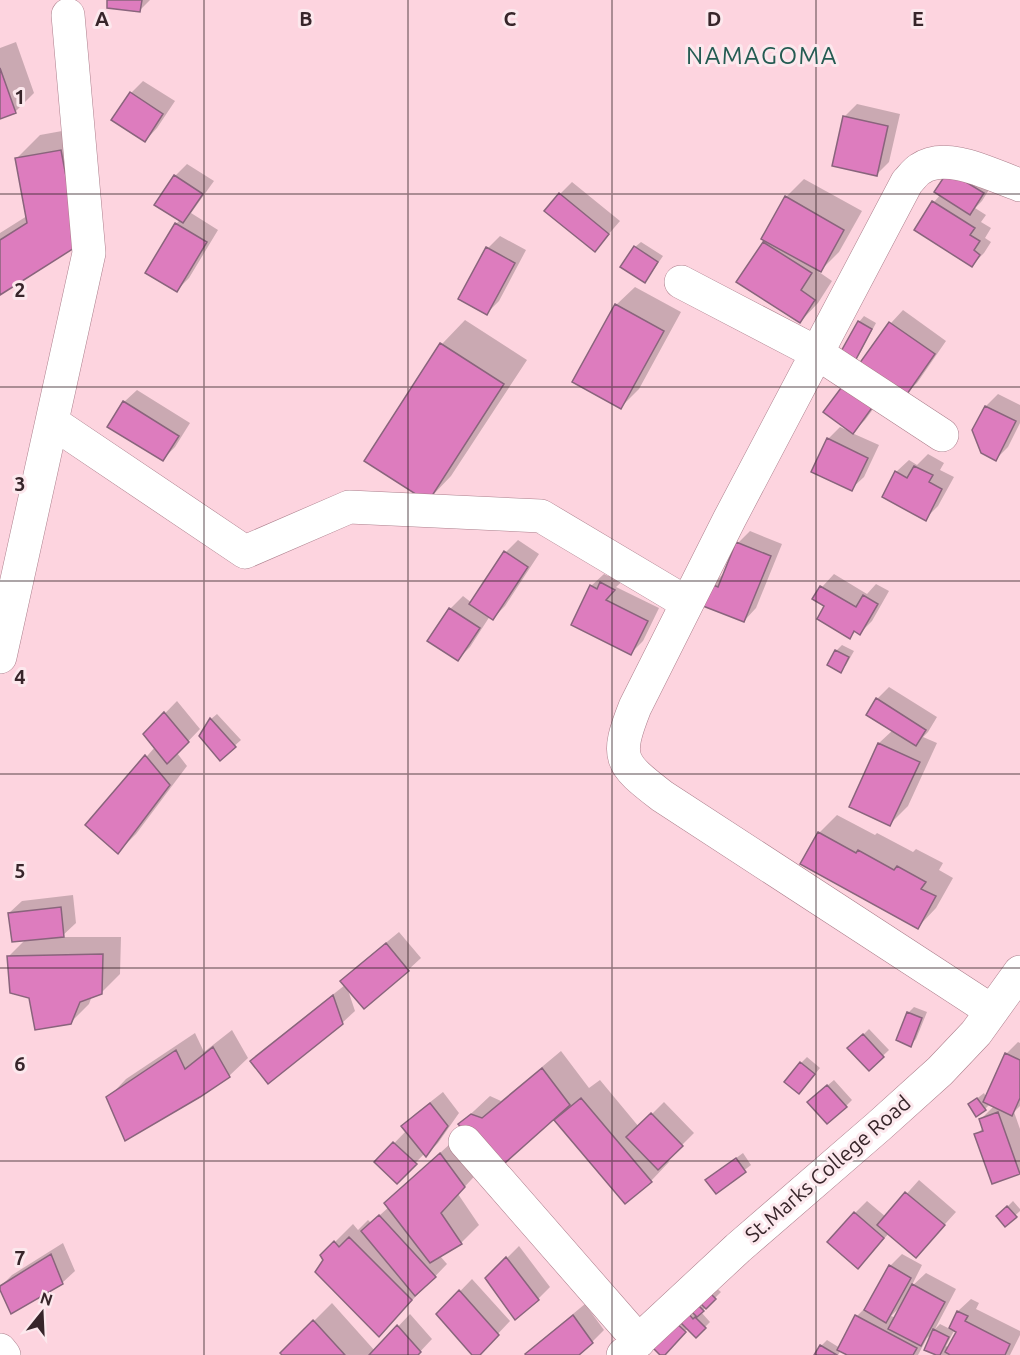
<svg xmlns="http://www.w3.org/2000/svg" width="1020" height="1355" viewBox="0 0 1020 1355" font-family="Ubuntu,sans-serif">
<rect width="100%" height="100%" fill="#fdd4df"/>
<path fill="#0003" fill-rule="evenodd" d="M109,0h41l-10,10z
M16,42l18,51 -19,19 -15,5v-69z
M143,81l32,20 -18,27 -12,13 -14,-48z
M857,104l43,10 -11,48 -12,12 -32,-58z
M84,127l18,93 -102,73v-60l27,-17 -11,-57 24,-24z
M187,164l27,17 -23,32 27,17 -29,48 -12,12 -1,-66 4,-4 -5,-44z
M949,172l46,8 -13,21 -7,7 11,7 -5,7 10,6 -6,10 6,4 -7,11 -12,12 -56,-36 18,-27 7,-8z
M804,179l58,32 -23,41 -20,20 13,9 -14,22 -18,19 -62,-40 28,-42 20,-43z
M572,182l48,39 -25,29 -35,-56z
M500,236l26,14 -27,51 -12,12 -27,-14 28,-51z
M641,242l22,14 -13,19 -5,6 -10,-34z
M635,287l46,25 -42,77 -19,19 -4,-103z
M903,310l43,31 -29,42 -13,12 -43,-31 30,-41z
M864,316l12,7 -17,32 -6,6 6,-39z
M465,320l62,40 -76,116 -23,24 -62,-39 76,-117z
M137,390l53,33 -15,24 -12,12 -39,-57z
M885,393l-20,27 -13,13 27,12 -15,32 -13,12 -23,-50 12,-12 11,5z
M998,394l22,11v18l-12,24 -12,12 -10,-53z
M928,454l16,9 -4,7 14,7 -16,29 -13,13 -29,-47 13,-12 8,5z
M750,531l32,13 -26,64 -12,13 -32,-36 12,-12 14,-30z
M518,540l21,14 -34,52 -12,12 -3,-2 -20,31 -12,12 -29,-18 22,-33 12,-12 9,7 34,-51z
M613,571l13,7 -10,9 43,21 -16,33 -12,12 -40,-67 13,-12 4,2z
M834,574l33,20 9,-10 13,7 -17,30 -12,12 -4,-2 -6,6 -23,-32 -13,-6 8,-12z
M842,645l12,6 -8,14 -5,6 -12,-7 7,-13z
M889,687l48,30 -9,15 -5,5 14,6 -29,63 -18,18 -39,-18 28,-63 14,-13 -16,-31z
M177,701l23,28 -23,24 10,13 -51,68 -18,18 -31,-27 68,-78 -10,-13z
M217,714l24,26 -20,18 -21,-22 11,-17z
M837,815l38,20 2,-2 36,19 3,-3 27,14 -4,7 14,8 -17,30 -18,19 -99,-94z
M73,895l3,28 -15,14h60l-1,37 -19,19 -9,3 -3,8 -18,18 -40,-26 -22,-40 17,-17 -17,-26 13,-12z
M399,932l22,26 -13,12 -44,37 -17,-20 8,24 -13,12 -90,38 12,-12 81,-64 -3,-4 12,-12z
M914,1007l13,5 -11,27 -6,6 -2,-32z
M869,1029l20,21 -20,19 -19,-21z
M232,1030l16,28 -19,18 -121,22 18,-19 69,-46 9,19z
M1018,1042l2,1v63l-6,6 6,17v43l-1,1 -43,-38 8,-8 -3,-8 13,-13 -4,-2 -5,5 -15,-5 14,-11 2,4 20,-43z
M561,1051l28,37 11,-8 39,47 25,-25 30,31 -27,27 2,2 -18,19 -26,21 -71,-84 -94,6 30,-28 11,5z
M807,1057l13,11 -15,18 -4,-23z
M834,1080l18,20 -6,6 -31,-10z
M443,1092l16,21 -21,30 -12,12 -1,-2 -28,29 -21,-20 31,-32 -4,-4 12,-12z
M459,1136l24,31 -25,27 21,31 -18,18 -21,13 7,8 -50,52 -72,-56 -3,-5 31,-31 5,6 10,-10 3,3 18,-16 15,-22z
M743,1153l8,12 -35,27 -3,-17z
M919,1180l37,32 -40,44 -27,-23 -19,22 -15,-42 12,-12 19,16z
M1013,1201l7,8v2l-15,14 -7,-9z
M63,1243l12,28 -13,12 -62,4 12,-12z
M519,1246l31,41 -12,12 -51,-21z
M902,1254l20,11 -11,22 15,-14 30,16 -21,40 5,-5 10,5 8,-18 13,-12 8,4 -3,6 44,22v4l-10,20h-70l-6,-23 -7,6 -9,17h-68l-9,-5 -3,5h-22l5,-9 6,-6 13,8 17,-32 12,-12 21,-38zM902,1305l-6,13 -5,-2zM955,1329l3,2 -9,17 -3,-2z
M472,1279l38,42 -32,34h-4l-36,-41z
M714,1286l7,6 -20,20 9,10 -14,14 -8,-8 -26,27 -8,-8z
M332,1303l43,48 35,-37 22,25 -15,16h-133l-2,-2z
M585,1304l19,26 -12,12 -15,13h-49l-1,-1 12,-12z"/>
<path fill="#dd7cbe" stroke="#89647c" stroke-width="1.5" d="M107,0h35l-2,12 -33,-4z
M0,68l16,45 -16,6z
M130,92l33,22 -18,28 -34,-22z
M843,116l45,10 -11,50 -45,-10z
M61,150l18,95 -79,50v-55l27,-17 -12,-65z
M948,171l36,22 -14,22 -36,-23z
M174,175l29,19 -20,29 -29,-18z
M559,193l50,41 -14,18 -51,-41z
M785,196l59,34 -23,42 -60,-33z
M932,201l43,27 -5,7 10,6 -6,9 6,5 -8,12 -58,-37z
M175,223l32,19 -30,50 -32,-19z
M763,242l49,31 -11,17 14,10 -15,23 -64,-41z
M634,246l24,16 -13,21 -25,-16z
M486,247l29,16 -28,52 -29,-16z
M615,304l49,27 -43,78 -49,-27z
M858,321l14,8 -18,34 -15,-8z
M889,322l46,32 -30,43 -46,-33z
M440,343l64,41 -76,118 -64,-41z
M844,384l30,21 -21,29 -30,-22z
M123,401l56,35 -16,25 -56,-34z
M985,406l31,15 -20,40 -15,-8 -9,-23z
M827,438l41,20 -16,33 -41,-19z
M914,466l19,9 -4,7 13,7 -16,32 -44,-24 13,-26 12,7z
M736,542l35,14 -27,66 -41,-16 8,-22 7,3z
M504,551l24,16 -35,53 -24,-16z
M600,582l15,8 -9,10 42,21 -17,34 -60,-30 19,-40 7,4z
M820,586l36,21 7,-12 15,9 -18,31 -6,-4 -4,8 -33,-20 7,-13 -12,-7z
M449,608l31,20 -22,33 -31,-20z
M835,650l14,7 -8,16 -14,-8z
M876,698l50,32 -10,16 -50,-31z
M164,712l25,30 -22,22 -24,-30z
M210,718l26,29 -16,14 -21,-25z
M878,743l42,19 -30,64 -41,-19z
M145,755l25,30 -52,69 -33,-29z
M818,832l38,21 2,-3 36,20 3,-4 29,16 -5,7 15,7 -18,33 -118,-65z
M61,907l3,30 -52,5 -4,-29z
M386,943l23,28 -45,38 -24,-28z
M103,954l-1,40 -22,8 -9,22 -36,6 -6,-32 -19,-5 -3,-37z
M333,995l10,29 -75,60 -18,-23z
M907,1012l15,6 -11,29 -15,-7z
M863,1034l21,23 -15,14 -22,-23z
M213,1047l17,30 -30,20 -75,44 -19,-44 70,-47 9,19z
M1005,1053l15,7v38l-8,18 -29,-14z
M800,1062l15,12 -16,20 -15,-12z
M542,1068l28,37 -73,65 -39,-46 13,-10 11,4z
M827,1085l20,22 -20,17 -20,-22z
M581,1098l71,84 -27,22 -71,-84z
M977,1098l9,12 -10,7 -8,-13z
M430,1103l18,23 -22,31 -25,-31z
M998,1112l22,62 -28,10 -18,-50 9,-3 -4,-12z
M651,1113l32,33 -25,24 -32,-33z
M393,1142l24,22 -20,20 -23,-22z
M440,1153l25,34 -24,26 21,31 -32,19 -46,-60z
M736,1158l10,14 -30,22 -11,-14z
M905,1192l40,33 -29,33 -39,-33z
M1007,1206l10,11 -12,10 -9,-11z
M854,1212l30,26 -26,31 -31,-27z
M379,1215l57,62 -21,19 -54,-65z
M349,1237l63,63 -33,37 -64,-65 8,-12 -3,-5 14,-14 5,6z
M51,1254l12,30 -52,30 -11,-24v-4z
M506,1257l33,43 -24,20 -30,-42z
M889,1265l22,13 -25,45 -22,-13z
M912,1284l33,18 -24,44 -33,-17z
M459,1290l40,45 -19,20h-8l-36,-41z
M708,1291l8,8 -10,10 -8,-8z
M695,1302l9,9 -7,6 -8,-8z
M957,1311l11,5 -3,5 45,23 -5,11h-55l-5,-3 11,-20 -7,-4z
M688,1313l5,6 2,-2 11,11 -10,10 -17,-17z
M573,1315l20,28 -14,12h-53l-1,-1z
M855,1315l62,33 -4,7h-66l-10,-5z
M313,1320l32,35h-63l-2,-2z
M675,1322l11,10 -21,23h-5l-8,-8z
M397,1325l24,27 -3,3h-49z
M933,1329l16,8 -9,18h-4l-12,-5z
M820,1345l17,10h-23z"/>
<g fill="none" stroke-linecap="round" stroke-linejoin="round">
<defs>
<path id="minor" d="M681,282l136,71 125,82
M52,422l193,130 104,-45 192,9 146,87
M0,657l89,-404 -21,-238
M992,1011l-330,-215c-43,-33 -47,-38 -27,-89l95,-189 177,-336c4,-4 8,-10 13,-13 27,-19 73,7 100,16
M465,1142l174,199
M0,1350l4,5
M623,1355l115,-107 141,-122 61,-55 36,-38 44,-61"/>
</defs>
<use href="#minor" stroke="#ac7f8c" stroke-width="34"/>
<use href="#minor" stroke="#fff" stroke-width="33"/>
</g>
<path fill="none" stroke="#37252a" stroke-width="1.5" stroke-opacity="0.55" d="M204,0v1355M408,0v1355M612,0v1355M816,0v1355M0,194h1020M0,387h1020M0,581h1020M0,774h1020M0,968h1020M0,1161h1020"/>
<g text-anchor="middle" stroke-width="6" stroke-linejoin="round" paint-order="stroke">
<g font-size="21" fill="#37252a" stroke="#fce8ed">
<text transform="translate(828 1169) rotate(-41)" y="7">St.Marks College Road</text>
</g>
<g font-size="24" letter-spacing="1.5" fill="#245b52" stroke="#fce8ed">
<text x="762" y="64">NAMAGOMA</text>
</g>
</g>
<g font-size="20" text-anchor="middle" font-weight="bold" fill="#37252a" stroke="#fce8ed" stroke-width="6" stroke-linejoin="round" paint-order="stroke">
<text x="102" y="26">A</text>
<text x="306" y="26">B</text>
<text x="510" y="26">C</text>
<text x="714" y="26">D</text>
<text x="918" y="26">E</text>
<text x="20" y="104">1</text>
<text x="20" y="297">2</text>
<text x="20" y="491">3</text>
<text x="20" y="684">4</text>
<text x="20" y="878">5</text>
<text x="20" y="1071">6</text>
<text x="20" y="1265">7</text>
</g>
<g transform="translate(42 1313) rotate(18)" stroke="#fce8ed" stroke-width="4.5" paint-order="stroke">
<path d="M0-4.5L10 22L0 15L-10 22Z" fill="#37252a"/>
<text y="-9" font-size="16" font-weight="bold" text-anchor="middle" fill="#37252a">N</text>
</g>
</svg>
